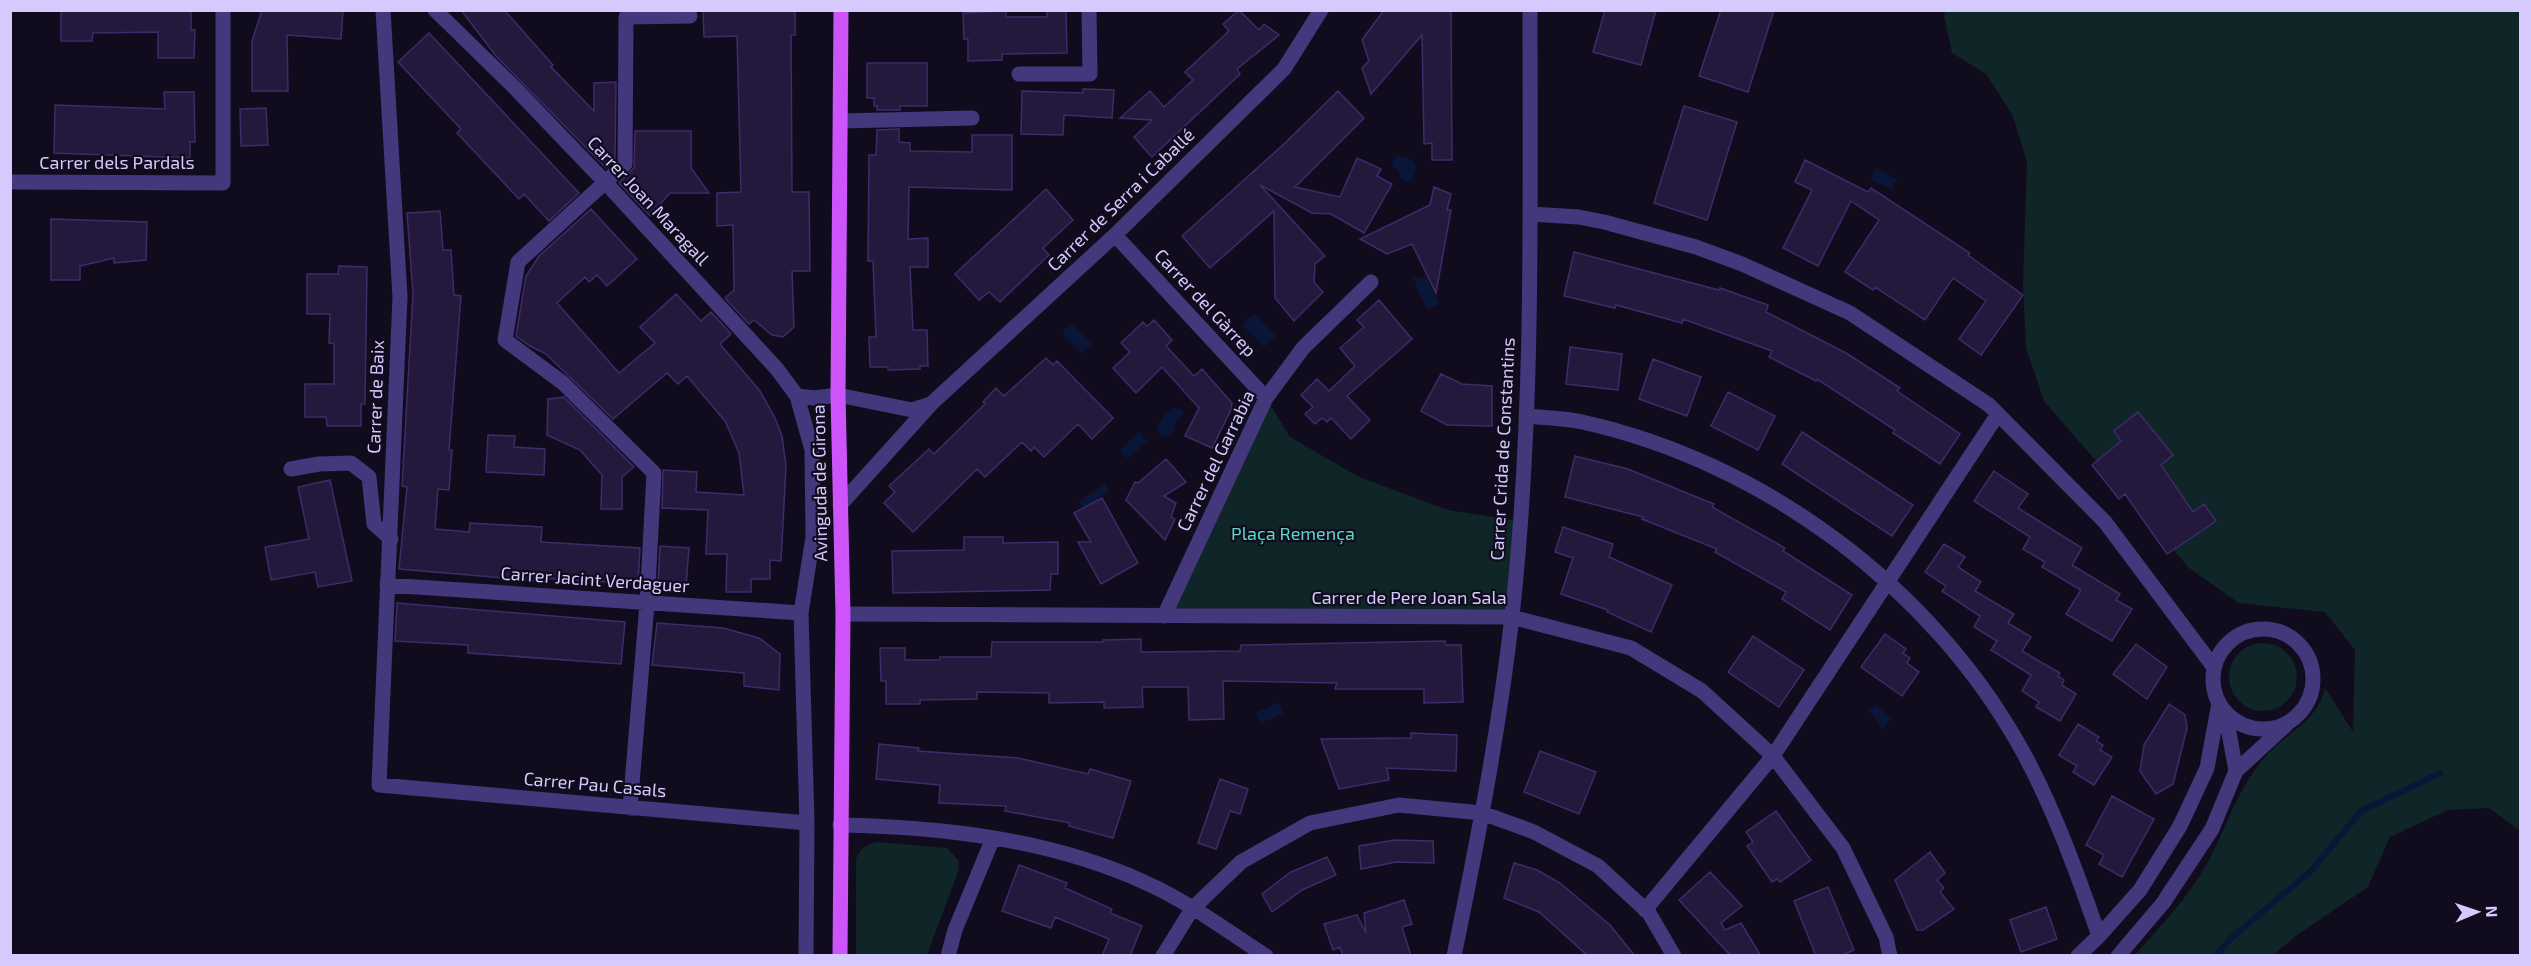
<svg xmlns="http://www.w3.org/2000/svg" width="2531" height="966" viewBox="0 0 2531 966" font-family="'Exo 2',sans-serif">
<rect width="100%" height="100%" fill="#110c1d"/>
<path fill="#0f2527" d="M1946,10l574,1v820l-31,-23 -41,2 -58,27 -22,50 -71,48 -24,20h-138c26,-29 54,-59 73,-93 18,-34 30,-74 56,-104 22,-26 53,-35 61,-70l28,44 2,-82 -30,-38 -86,-9 -50,-35 -145,-167 -18,-53 -3,-65 4,-121 -14,-46 -27,-42 -34,-21 -8,-37z
M1266,398l24,39 69,40 89,33 72,11 -8,96 -348,-1z
M2229 677a34 34 0 1 1 68 0a34 34 0 1 1-68 0Z
M878,842l69,6 11,12 1,9 -32,86h-71v-96c4,-11 10,-15 22,-17z"/>
<path fill="#0a1638" d="M1397,156c19,3 24,7 14,25l-5,1 -6,-4 -1,-5 -7,-9 1,-4z
M1875,169l22,10 -5,10 -21,-9z
M1417,276l1,3 8,-3 13,28 -12,6 -14,-32z
M1254,313l22,23 -12,11 -22,-22z
M1071,323l21,21 -10,9 -20,-20z
M1176,408l7,2 -1,7 -6,4 -1,8 -6,8 -9,-2 -3,-8 9,-13z
M1139,432l8,9 -19,18 -8,-8z
M1105,484l4,7 -25,18 -5,-7z
M1279,703l4,11 -23,9 -4,-11z
M1875,705l17,13 -9,12 -14,-19z"/>
<g fill="none" stroke-linecap="round" stroke-linejoin="round">
<path stroke="#0a1638" stroke-width="6" d="M2216,956l14,-17 81,-68 50,-60 79,-38"/>
</g>
<path fill="#24193d" stroke="#3e2b69" stroke-width="1.5" d="M61,10h130v20h4l-1,28h-36v-26l-65,1 -1,8h-31z
M262,10h81l-2,29 -54,-4 1,56h-36v-50z
M461,10h43l49,55 -2,2 43,44v-28l22,-1 -1,78 -9,8 -110,-112z
M703,10h92v25h-4l1,157h17l1,79h-18l2,56 -11,10 -11,-2 -18,-15 -5,4 -24,-26 9,-8 -1,-65 -16,1v-33l24,-1 -4,-156 -33,1z
M1047,10h19l1,43 -65,1v6l-34,1v-22h-4l-1,-26 43,-2v6h41z
M1239,10l20,20 5,-6 15,11 -42,34 3,5 -88,83 -18,-20 18,-17 -32,-2 30,-27 14,16 29,-27 -8,-8 44,-41 -6,-7z
M1384,10h67l1,150h-20v-17l-8,1 -2,-109 -51,59 -9,-26 7,-7 -7,-21z
M1605,10h51l-15,55 -48,-13z
M1721,10h53l-26,82 -49,-16z
M429,33l150,160 -30,28 -25,-27 -5,5 -62,-66 4,-4 -63,-67z
M867,63h60v43h-27v4h-23v-4h-3v-8h-7z
M1083,89l31,1 -2,28 -48,-3 -1,20 -42,-1 1,-43 61,2z
M1338,91l26,27 -69,69 45,10 17,-39 24,11 -4,7 15,8 -28,49 -33,-19 -19,-1 -52,-28 65,71 -10,8 -1,18 9,10 -29,29 -19,-23 -1,-87 -64,57 -28,-32 102,-92z
M164,92h30l1,50h-5v16l-136,-5 1,-48 110,4z
M1684,106l53,16 -30,98 -53,-17z
M266,108l2,37 -27,1 -1,-37z
M899,129v13l11,1v8l62,1v-17h40v55l-103,-3 -1,52 20,-1v29h-18l3,63h14l1,36h-8v3l-32,1v-3h-18l-1,-30h7l-3,-76h-5l1,-106h7l1,-25z
M635,131h56v37l18,25h-39l-20,23 -31,-33 15,-15z
M1805,160l63,32 3,-4 99,65 -2,2 55,40 -42,60 -22,-16 27,-38 -33,-23 -28,42 -50,-33 -2,3 -28,-18 34,-52 -28,-19 -33,65 -35,-18 29,-58 -17,-8z
M1434,187l17,7 -4,16h4l-15,83 -24,-49 -25,10 -27,-15 70,-34z
M1046,189l27,31 -30,28 6,7 -49,47 -11,-10 -10,8 -24,-26z
M591,209l46,50 -30,27 -10,-11 -8,7 -4,-5 -28,26 62,70 36,-30 -15,-16 36,-33 25,27 10,-9 20,22 -11,10 40,47 15,27 7,18 4,30 -5,95 -11,-1v19h-19v13h-25l1,-38h-21l2,-44 -46,-2 1,-38 34,2 -1,20 48,3 -5,-42 -14,-32 -38,-45 -9,8 -11,-11 -54,46 -67,-65 -16,-8 -14,-10 10,-60 13,-20z
M440,211l3,39h8l3,45 7,1 -12,154h3l-3,40 -11,-1 -3,40 34,3 1,-9 72,4 -1,15 99,6 -2,36 -99,-6v3l-140,-12 8,-82 -5,-1 11,-192 -6,-81z
M51,219l96,3 -1,38 -32,3v-5l-34,8v14h-29z
M1574,252l145,38 1,-2 48,17 -2,7 80,41 54,35 -3,3 63,43 -20,30 -47,-31 2,-3 -78,-51 -1,2 -47,-24 3,-6 -89,-32 -1,4 -66,-18 -1,3 -51,-12z
M339,266l28,1 -2,137h-4v22h-34l-1,-9h-21v-33h29v-40l-5,-1 1,-29h-23v-40h31z
M1379,300l33,39 -65,57 23,24 -19,19 -20,-21 -4,4 -5,-4 -7,6 -10,-10 8,-7 -12,-12 16,-16 12,12 26,-25 -15,-18 24,-21 -7,-7z
M1154,320l18,20 -6,6 28,30 8,-7 30,34 -1,7 -19,38 -27,-12 14,-28 -37,-41 -26,26 -23,-25 17,-16 -9,-9 22,-21 4,4z
M1570,347l52,7 -4,36 -52,-6z
M1046,358l7,7 4,-4 56,57 -21,21 -14,-15 -34,33 -10,-10 -3,4 -9,-9 -37,35 -8,-8 -64,63 -29,-29 11,-11 -6,-6 40,-37 5,5 51,-50 -2,-2 13,-14 8,8z
M1653,359l48,18 -14,39 -48,-17z
M1441,374l21,10 30,2v40l-45,-1 -26,-14z
M1728,392l47,24 -17,34 -47,-24z
M564,397l70,70 -12,10v32h-21l1,-34 -22,-25 -33,-15 1,-36z
M2138,412l35,43 -12,10 32,47 11,-8 12,17 -49,33 -42,-60 -6,5 -27,-34 29,-24 -7,-10z
M1802,432l111,73 -21,31 -110,-72z
M488,435l27,1 -1,11 31,2 -1,26 -58,-3z
M1575,456l53,13 86,35 -2,3 73,41 -2,3 69,44 -22,35 -48,-31 4,-7 -71,-40 2,-3 -75,-30 1,-2 -78,-20z
M1166,459l20,23 -22,14 12,7 -5,14 4,2 -10,21 -39,-40 9,-18 3,1z
M1994,471l34,23 -10,14 64,40 -10,17 48,29 -4,6 16,9 -20,32 -46,-27 15,-24 -39,-23 3,-5 -22,-13 7,-12 -56,-36z
M330,480l22,101 -34,6 -3,-15 -44,8 -6,-33 44,-8 -11,-52z
M1102,498l36,65 -37,21 -23,-42h13l-17,-29z
M1563,527l50,17 -4,13 63,28 -21,47 -44,-20 1,-2 -47,-16 12,-36 -18,-6z
M964,537h39v6l55,-1v32h-7l-1,16 -157,3 -1,-42 72,-1z
M1944,544l21,13 -7,10 23,15 -6,9 39,23 -6,9 23,14 -9,14 38,22 -2,3 6,4 -2,5 14,9 -16,27 -24,-14 3,-5 -17,-11 9,-16 -40,-25 6,-9 -23,-14 6,-11 -38,-25 4,-5 -21,-14z
M660,546l29,2 -3,38 -28,-2z
M397,603l228,19 -4,42 -153,-11v-8l-73,-4z
M657,623l66,5 36,10 21,16 -1,36 -35,-4v-13l-92,-8z
M1885,634l21,15 -3,4 7,5 -3,5 12,9 -17,24 -41,-29z
M1753,636l51,34 -25,37 -51,-35z
M1141,639v13l99,-1 1,-6 204,-4 1,4h15l2,57 -39,1v-14h-89l2,-6 -114,-2 1,38 -35,1 -1,-33h-46l1,20 -39,1v-6l-55,1v-10l-72,-1v7l-57,1v4h-34v-23h-5l-1,-33h25v12h35v-3h51l1,-15h111v-2z
M2136,644l31,23 -20,32 -34,-25z
M2169,704l16,11 2,13 -14,56 -17,10 -16,-23 4,-26z
M2078,724l21,13 -3,4 7,4 -3,5 12,7 -18,28 -21,-13 4,-6 -18,-11z
M1411,733l46,2 -1,36 -69,-3 2,12 -50,9 -18,-50 90,-1z
M879,744l40,4 -1,3 100,7 70,16 2,-5 41,12 -18,57 -44,-12 1,-3 -65,-12 1,-5 -67,-3 1,-18 -64,-6z
M1540,751l56,21 -17,42 -55,-22z
M1220,779l28,10 -8,25 -10,-3 -14,38 -18,-6z
M2112,796l42,23 -32,58 -23,-13 5,-9 -18,-10z
M1776,811l35,49 -31,22 -3,-3 -5,3 -25,-36 6,-4 -7,-10z
M1395,840l38,1 1,22 -38,-1 -35,7 -2,-23z
M1930,852l15,21 -8,7 7,8 -4,4 14,17 -31,21h-6l-22,-50z
M1327,857l9,18 -34,15 -30,22 -10,-18 29,-22z
M1514,863l23,7 23,13 50,42 25,31h-47l-49,-44 -35,-14z
M1019,865l48,18 -2,5 47,21 -2,4 32,13 -12,30h-28l7,-17 -54,-22 -4,11 -49,-17z
M1710,872l32,34 -21,17 4,7 16,-7 20,33h-30l-52,-56z
M1828,887l26,63 -14,6h-24l-22,-55z
M1404,900l8,24 -10,3 9,29h-68l-3,-9 -7,3 -9,-26 33,-9 9,18 -2,-20z
M2046,907l11,32 -36,13 -11,-32z"/>
<g fill="none" stroke-linecap="round" stroke-linejoin="round">
<path stroke="#42387b" stroke-width="15" d="M383,10l17,287 -21,488 428,38
M435,10l80,78 90,94 172,187 20,27 17,2 24,-3 74,15 19,-6
M1019,74h71l-1,-64
M841,121l131,-3
M10,182l213,1v-173
M1530,214l49,3 25,5 92,25 46,17 108,49 139,92 116,117 108,144
M1115,235l151,163
M797,396l15,54 1,87 -12,76 6,210 -1,133
M1527,416c18,2 37,2 55,6 182,40 351,166 441,330 32,59 54,121 76,184
M291,469l28,-5 32,-1 18,14 5,47 17,15
M840,505l92,-102 183,-168 169,-166 37,-59
M387,585l414,28
M843,614l669,3 119,31 71,43 71,65 70,92 43,89 4,19
M1164,616l102,-218 37,-50 68,-66
M2213 679a50 50 0 1 1 100 0a50 50 0 1 1-100 0Z
M2225,711l11,60
M630,808l17,-204 7,-131 -91,-90 -58,-43 13,-78 107,-98 1,-147 64,-1
M840,825c103,2 209,14 304,57 43,19 82,48 122,74
M1645,910l128,-154 225,-342
M948,956l7,-26 38,-92
M1163,956l29,-47 49,-47 69,-39 89,-18 83,8 52,19 64,34 51,47 25,43
M1454,956c23,-112 45,-226 58,-339 22,-202 18,-404 18,-607
M2078,956l21,-20 41,-46 40,-64 27,-58 12,-65
M2118,956l45,-53 49,-74 24,-58 50,-46"/>
<path stroke="#cd54fa" stroke-width="15" d="M840,956l3,-342 -5,-219 3,-385"/>
</g>
<g text-anchor="middle" stroke-width="4.5" stroke-linejoin="round" paint-order="stroke">
<g font-size="18" fill="#d5c9fe" stroke="#110c1d">
<text x="117" y="169">Carrer dels Pardals</text>
<text transform="translate(1121 200) rotate(-44)" y="6">Carrer de Serra i Caballé</text>
<text transform="translate(648 201) rotate(47)" y="6">Carrer Joan Maragall</text>
<text transform="translate(1205 303) rotate(47)" y="6">Carrer del Gàrrep</text>
<text transform="translate(376 397) rotate(-88)" y="6">Carrer de Baix</text>
<text transform="translate(1503 449) rotate(-87)" y="6">Carrer Crida de Constantins</text>
<text transform="translate(1216 461) rotate(-64)" y="6">Carrer del Garrabia</text>
<text transform="translate(820 483) rotate(-91)" y="6">Avinguda de Girona</text>
<text transform="translate(595 580) rotate(4)" y="6">Carrer Jacint Verdaguer</text>
<text x="1409" y="604">Carrer de Pere Joan Sala</text>
<text transform="translate(595 785) rotate(5)" y="6">Carrer Pau Casals</text>
</g>
<g font-size="18" fill="#59dac7" stroke="#110c1d">
<text x="1293" y="540">Plaça Remença</text>
</g>
</g>
<rect width="2531" height="966" fill="none" stroke="#d5c9fe" stroke-width="24"/>
<g transform="translate(2477 912) rotate(88)" stroke="#110c1d" stroke-width="4.5" paint-order="stroke">
<path d="M0-4.5L10 22L0 15L-10 22Z" fill="#d5c9fe"/>
<text y="-9" font-size="16" font-weight="bold" text-anchor="middle" fill="#d5c9fe">N</text>
</g>
</svg>
